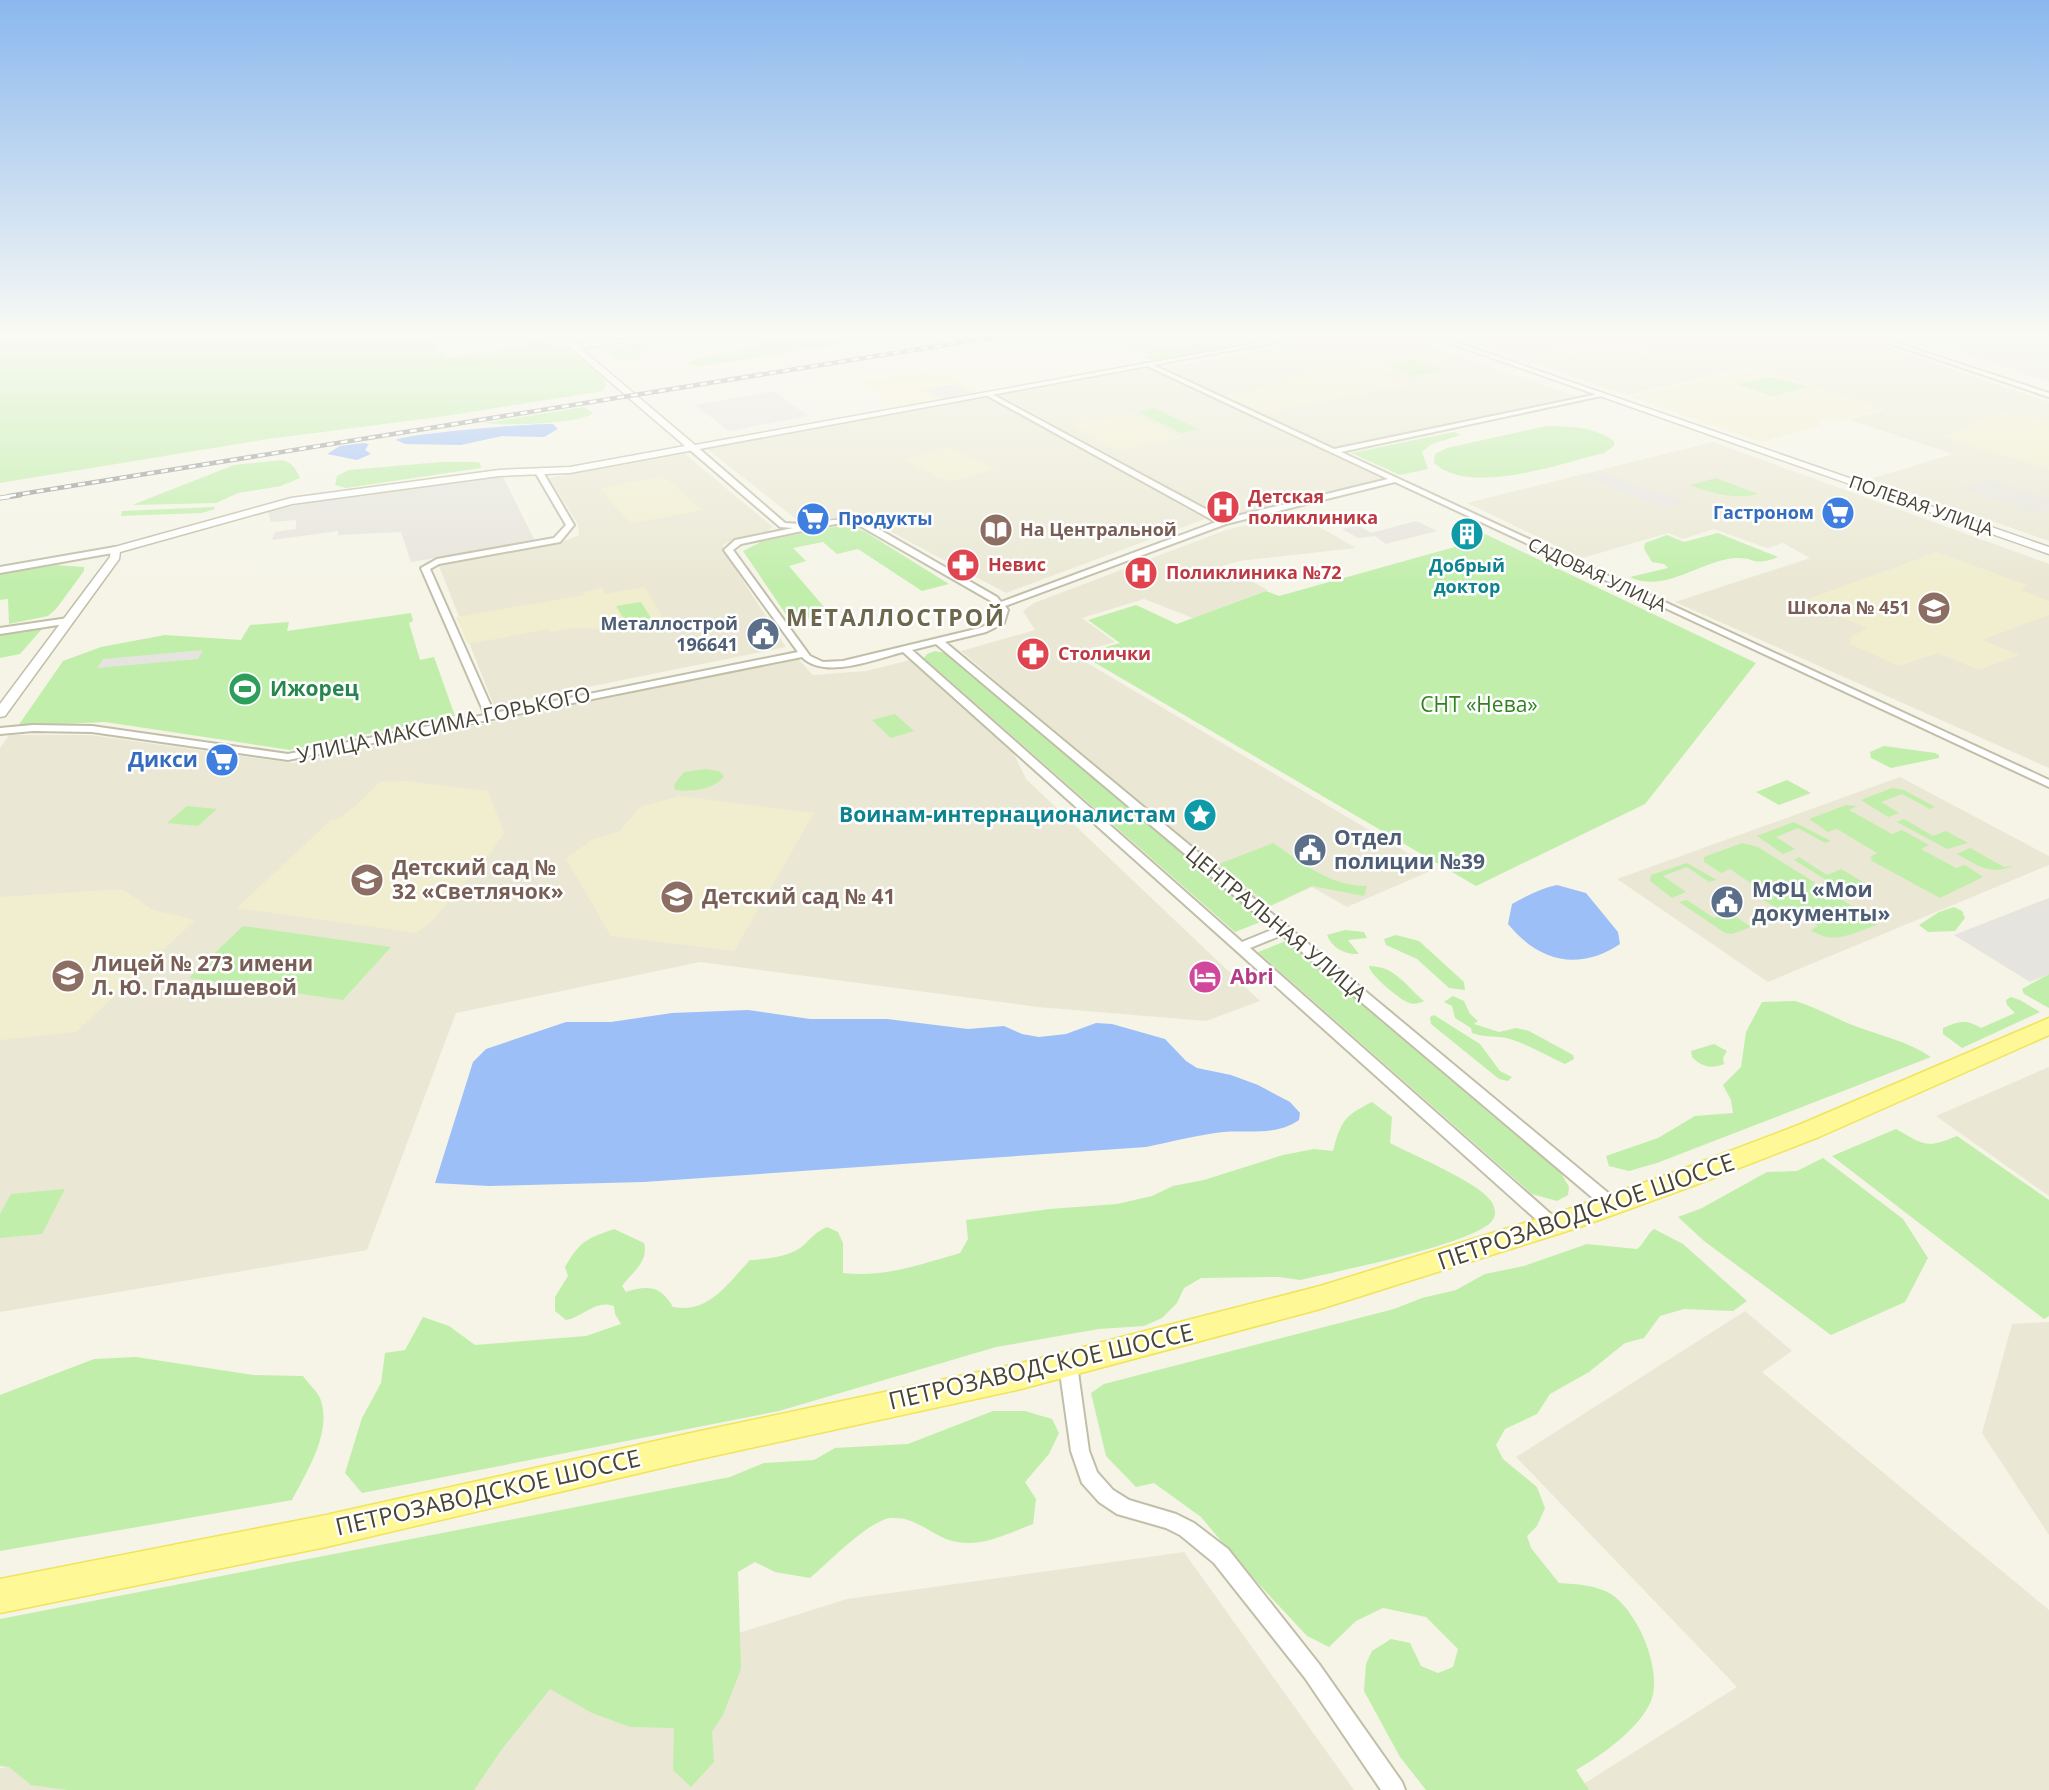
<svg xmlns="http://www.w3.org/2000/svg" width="2049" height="1790" viewBox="0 0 2049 1790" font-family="'Open Sans',sans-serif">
<rect width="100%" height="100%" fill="#f5f4e7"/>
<path fill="#eae8d4" d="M1340,337h62l177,60 -245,51 -171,-80z
M1458,337h399l192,65v139l-179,-62 83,-25 -103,-34 34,-10 -132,-43 -125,28z
M1148,367l39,18 195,94 -157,39 -225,-123z
M989,397l216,122 -199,74 -141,-75 -14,-3 -50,8 -94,-74z
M1713,442l336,122v204l-374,-166 135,-44 -27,-15 -16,5 -53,-19 -31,10 -15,-6 -86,25 -115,-55z
M685,454l88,73 -6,4 -32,8 -12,6v5l63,97 -292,59 -55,-140 118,-22 22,-9 -1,-11 -29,-46z
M1295,513l61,35 -117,13 -17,5 46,24 -75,28 -49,-19 -62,19 33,24 -43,12 363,215 -88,38 -35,-20 -46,21 -125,-102 -180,-155 74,-21 -12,-19 11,-8 192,-73z
M798,659l15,16 53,-4 44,-11 103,92 13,27 234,222 -54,20 -168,-14 -338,-45 -244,51 -89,237 -367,62v-564l9,-13h81l202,28z
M1900,777l149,79v9l-281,117 -151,-103z
M2049,1067v129l-113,-80z
M1745,1311l47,40 -30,21 287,238v180h-475l163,-103 -221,-230z
M2049,1322v213l-67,-102 30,-109z
M1184,1552l170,238h-1354v-22l570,-82 277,-87z"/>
<path fill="#f9f1d0" d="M938,369l44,24 -85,14 -36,-25z"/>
<path fill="#e7e5dc" d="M2049,337v45l-101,-35 72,-9z
M503,477l32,64 -124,21 -10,-30 -63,3v-4l-66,9 3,-8 21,-3v-9l-25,2 -3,-10 44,-11z
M1990,479l59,19v11l-15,5 -75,-26z
M1416,521l21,10 -51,13 -11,-8 -17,2 -16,-9 16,-4 13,8z"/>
<path fill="#f0eecf" d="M1514,337h104l29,6v12l-5,3 -53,3z
M1374,360l24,9 -15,4 23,9 -4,2 2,2 -142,28 -40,-18 61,-13 -7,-3z
M1756,368l129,41 -45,12 -8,-3 -16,4 6,3 -60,17 -133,-46z
M1132,413l49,25 -62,13 -47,-26z
M2000,413l49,7v49l-108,-32z
M949,447l48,22 -48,13 -47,-22z
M663,476l39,34 -72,14 -30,-36z
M1937,552l90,33 -6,5 28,11v14l-67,25 37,15 -40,15 -41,-17 -39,13 -49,-22 2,-8 15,-8 -64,-27z
M645,587l21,36 -41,6 -52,-1 -23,4 -2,-3 -80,15 -12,-27 128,-22 -1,-3 19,-4 3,6z
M405,781l83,10 16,42 -13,19 -60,70 -15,11 -179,-25 94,-88h5l22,-16 22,-22z
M679,796l135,17 -80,138 -123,-15 -45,-77 27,-20 26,-7 21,-25z
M122,889l31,21 42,10 -119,112 -76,8v-143z"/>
<path fill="#c1eeab" d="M0,337h472l-35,5 1,8 10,8 77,-11 -9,-10h26l11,8 11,1 38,31 4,7 -3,7 -164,26 -171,22 -268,44z
M769,337h115l-182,29 -17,-2 14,-6 51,-10 7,-4 1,-4z
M639,343l12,2 -13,14 -18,1 -16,-12z
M1200,343c11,4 19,0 29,5l-74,13 -14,-4 8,-1 -6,-4z
M1414,359l29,11 -30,7 -25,-12z
M1772,377l37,10 -36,9 -36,-12z
M584,407l9,6c-12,11 -89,13 -108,10z
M1155,408l43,21 -17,4 -43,-21z
M1547,426c23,0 48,1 67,15v5l-10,7c-44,10 -132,44 -170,10l1,-9 12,-6z
M1454,432l7,3 -29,9 -10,8 6,17 -28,6 -49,-22z
M282,460c10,2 14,9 18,18l-19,8 -43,7 -22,10 -84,2 102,-40z
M441,462h35l4,1 1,5 -135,20 -11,-3 2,-9 12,-6z
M1716,478l42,16c-22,6 -48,-1 -68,-9z
M214,507l1,2 -13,4 -81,3 1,-5z
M837,526l14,1 13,4 85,53 -27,7 -64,-42 -21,5 -14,-12 -30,6 13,13 -17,5 41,48 -39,8 -48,-71 20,-10z
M1718,533l60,24c-26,10 -22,0 -42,1 -35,2 -71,36 -106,19l38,-9 -4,-4 -12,-2 -8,-13 1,-6 22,-8 17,7z
M1485,534l271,129 -111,141 -169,82 -396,-232 40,-11 -32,-23 48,-15 41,19 89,-33 13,5 183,-51 -7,-4z
M56,565l28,2v4l-28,38 -8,7 -39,8 -1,-25 -8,1v-26z
M641,602l10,16 -25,5 -10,-17z
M411,613l2,8 -4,2 11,37 14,-3 21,59 -165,34 -185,-28 -87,4 45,-65 38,-14 64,-12 76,5 9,-15 39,-3 -2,9z
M40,627l2,2 -22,25 -20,4v-25z
M935,651l10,2 318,268 -28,11 -311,-274 3,-4z
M895,714l19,17 -23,7 -19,-18z
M1884,746l51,7 4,2v3l-48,10 -20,-10 -1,-6z
M705,769l14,2 5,5c-9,14 -34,16 -49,14l-1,-5 10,-13z
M1787,780l24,13 -32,12 -23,-13z
M1892,788l12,2 31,17 -5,2 -28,-15 -21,8 18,11 -11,4 -27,-17z
M1846,805l11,1 -8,4 43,24 10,-4 27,15 -8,4 35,19 9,-3 18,12 -43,21 -70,-38 3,-1 -3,-2 7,-4 -40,-24 -9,3 -19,-13z
M187,806l30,3 -19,17 -31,-3z
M1904,819l29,17 13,-5 22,12 -21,6 -50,-27z
M1794,822l37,19 -6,2 -27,-15 -22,9 19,12 -12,5 -26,-18z
M1273,843c30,20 56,43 94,43l-3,10 -52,-10 -42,20 -51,-42z
M1742,843l16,4 118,74 1,4c-26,8 -42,21 -66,5l7,-4 -31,-20 -10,3 -22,-15 7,-3 -32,-22 -9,4 -17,-11v-5z
M1970,848l34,19 9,-1c-23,10 -36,-1 -56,-12z
M1799,857l28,18 14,-6 24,14 -15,6 -14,-3 -42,-26z
M1687,863l30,17 -8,2 -22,-15 -24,9 23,16 -14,6 -22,-17 1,-6z
M1687,900l27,18 15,-6 22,15 -19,7 -7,-1 -46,-31z
M1954,907l8,4 3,7 -10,13 -27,1 -9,-7 20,-13z
M243,926l148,21 -48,53 -154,-22z
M1345,930l19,2 3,6 -19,2 11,14c-14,1 -27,-6 -32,-19z
M1396,935l23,6 45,41 1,8 -16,-2 -32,-29 -31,-14 -2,-6z
M1286,941l275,232 8,14 -1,8 -11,6 -25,-7 -274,-242z
M1369,966c26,0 37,20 55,35 -6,3 -12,4 -17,1 -9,-4 -38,-28 -38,-36z
M2049,974v34l-25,-14 -2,-5z
M1453,996l11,5 6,13 8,7 -4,3 25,8 17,-4 13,3 44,24 1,4 -9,5c-18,-8 -36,-19 -55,-25 -14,-4 -25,-1 -38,-6l-1,-5 -16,-10 -3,-12 -8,-4z
M2011,997l9,3 20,12 -78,36 -19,-14v-6c16,-7 23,-9 38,0l34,-15 -8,-8 -1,-5z
M1795,1001c21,6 39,17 60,25 26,10 52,15 76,31l-274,106 -28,8 -20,-5 -3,-10 52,-18 37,-22 38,-3 -2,-13 -8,-15 18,-18 5,-35 16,-30z
M1434,1015l46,29 20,27 12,6 -4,4 -9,-2 -68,-55 -1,-7z
M1714,1044l13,7 -4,7 1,6c-13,5 -22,3 -32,-7l-1,-6z
M1372,1102l20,15 -2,26c23,12 88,39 101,58 4,6 6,14 1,20 -18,23 -158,51 -192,59l-21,-3 -78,1 -17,10 -7,15 -15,15 -18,8 -45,3 -103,18 -217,64 -417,82 -17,-20 17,-55 19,-35 4,-30 20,-3 18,-33 26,9 26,19 111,-9 35,-12 -6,-10 -1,-8c-18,-7 -31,11 -48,14l-11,-9v-14l13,-21 -3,-9c15,-26 21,-28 49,-38l30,14c5,19 -12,29 -22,43l4,6c22,-7 35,-6 47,15 36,7 55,-24 77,-47 17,-1 42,-3 55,-16 8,-8 11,-12 22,-17l11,5 5,11v30c40,5 79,-9 117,-20l8,-14 -2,-19 84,-11 67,-5 35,-8 21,-10 31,-6 79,-25 31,-6 19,2c8,-30 11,-35 39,-49z
M1896,1129c28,16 30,20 61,7l92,64v116l-5,3 -212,-163z
M1823,1158l80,61 25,39 -23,44 -74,33 -127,-94 -26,-24 24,-9 65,-36 30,-1z
M65,1189l-23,45 -42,4v-24l11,-20z
M1654,1229l29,15 64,57 -14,10 -49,-2 -24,7 -16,22 -19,5 -36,29 -39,22 -13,20 -32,15 -9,16 7,14 34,28 8,21 -8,18 -10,10 4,12 28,35c17,1 37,2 52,11 27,18 52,76 40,107 -11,27 -50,55 -75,69l13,20h-163l-26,-33 -36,-66 2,-27 6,-13 19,-12 19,4 11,23 17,7 15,-6 5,-18 -32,-32 -43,-9 -27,13 -27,26 -22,-11 -65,-70 -41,-49 -47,-34 -18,4 -30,-31 -15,-63 13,-9 290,-75 28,-11 34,-8 29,-16 39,-8 63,-22 50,5c8,-6 9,-14 17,-20z
M136,1357l117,18 50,1c5,7 13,14 17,22 13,33 -13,73 -28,102l-292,51v-156l94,-36z
M993,1411h32l27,8 7,14 -10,21 -24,28 11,17 -3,25c-32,12 -63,30 -97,10 -15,-8 -26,-17 -45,-16 -22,2 -63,45 -81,60l-35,-6 -20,-10 -17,10 3,97 -18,46 -11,17 2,30 -23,25 -18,-17 1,-42 -44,-1 -38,-14 -42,-24 -48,60 -28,41h-406l-37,-5 -22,-18 -9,-1v-147l730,-142 34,-14 50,-3 21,-12 73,-4z"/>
<path fill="#e6e4df" d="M1130,337h105l-98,17 -26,-13z
M1918,337h68l15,4 -59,4z
M956,384l18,10 -30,5 -15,-5 10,-2 -3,-1 -11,2 -5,-3z
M774,391l34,25 -79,15 -34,-26z
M1601,472l58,22 5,-1 21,8 -22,7 -79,-31z
M203,650l-5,9 -101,9 6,-9z
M2049,898v76l-19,8 -76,-47z"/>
<path fill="#9dbff8" d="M553,424l5,5 -14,8 -42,-1 -41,9 -56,-1 -9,-4c8,-6 139,-17 157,-16z
M363,443l6,1 -4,6 6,4 -14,6 -30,-6 13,-8z
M1557,885l29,8 32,39 2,12c-42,28 -82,17 -112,-20l4,-20c14,-8 30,-16 45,-19z
M748,1010l62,9h77l81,10 36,-3 18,8 17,3 27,-3 30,-11 16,1 53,15 21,22 11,7 34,7 27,10 32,17 10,11 -1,7c-23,16 -50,10 -76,12 -26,3 -52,10 -77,15l-502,35 -155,4 -54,-3 38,-121 13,-13 80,-27h45l61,-9z"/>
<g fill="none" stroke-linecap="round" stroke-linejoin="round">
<defs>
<path id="minor" d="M1871,337h7l171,56v4z
M1145,363h4l185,86 269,-56v2l-2,1 -260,56 708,328v7l-654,-305 -169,42 -221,82 3,4 -4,13 -18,9 -41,10 674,560 2,4 -2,4 -6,2 -6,-2 -325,-275 -32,13 311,275 2,4 -2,4 -6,2 -6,-2 -646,-579c-28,7 -78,28 -101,5l-514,103 -196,-28 -59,-1 -33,3v-6l33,-3 59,1 196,28 197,-39 -64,-147 16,-9 117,-21 12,-13 -31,-53 4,-2 4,2 31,53 -14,17 -121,22 -9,5 64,144 304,-61 -74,-102 11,-10 58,-12 -13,-1 -90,-77v-4h6l89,77 15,1 1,3c25,-6 41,-11 67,-4l129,74 4,5 215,-80 -230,-127v-2h4l234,126 164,-40 -243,-114zM851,523l11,4 129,74 7,9 -1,10 -17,8 -137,33 -20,1 -13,-6 -77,-106 8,-6 94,-20zM936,644l338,285 -32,13 -330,-292z
M115,547l4,3 -1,2 -118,21v-6z
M68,618l5,3 -2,2 -71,11v-6z
M1068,1358l6,2 3,5 12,86 8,21 16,18 16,10 47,14 18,9 34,26 91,115 83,118 3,8h-24l-76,-112 -91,-115 -34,-28 -14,-7 -49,-14 -18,-12 -17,-19 -11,-32 -12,-86 3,-5z"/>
<path id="tertiary" d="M558,337h8l9,7 72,-7 -3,2 -64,9 115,97 596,-108h14l-735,136 -71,3 -207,28 -172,48 -1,7 -114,157 -5,1v-13l110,-147 1,-9 180,-50 208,-28 71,-3 115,-21z
M1432,337h9l608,210v7z"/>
<path id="primary" d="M2049,1018v17l-230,102 -121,47 -121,44 -257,81 -299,80 -330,72 -365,86 -326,66v-34l326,-64 365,-82 330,-70 299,-77 237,-73 123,-43 121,-46z"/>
</defs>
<use href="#minor" stroke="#c2bfa8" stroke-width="4"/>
<use href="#tertiary" stroke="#c2bfa8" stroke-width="3"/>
<use href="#primary" stroke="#f0e45a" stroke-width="3"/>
<use href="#minor" fill="#fff" fill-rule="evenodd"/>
<use href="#tertiary" fill="#fff" fill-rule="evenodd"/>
<use href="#primary" fill="#fff896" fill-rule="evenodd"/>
<defs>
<path id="rail-far1" d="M9,496l985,-159"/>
<path id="rail" d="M0,498l20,-3"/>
</defs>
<use href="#rail-far1" stroke="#979797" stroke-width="4.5"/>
<use href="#rail" stroke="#979797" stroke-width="5"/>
<use href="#rail-far1" stroke="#fff" stroke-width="2.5" stroke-dasharray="7" stroke-linecap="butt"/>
<use href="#rail" stroke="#fff" stroke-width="3.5" stroke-dasharray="10" stroke-linecap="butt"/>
</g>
<linearGradient id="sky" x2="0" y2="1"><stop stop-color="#8ab8ee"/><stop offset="0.57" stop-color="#fafaf4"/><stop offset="1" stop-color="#fafaf4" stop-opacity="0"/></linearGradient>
<rect width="2049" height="587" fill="url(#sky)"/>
<defs>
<symbol id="hospital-disc" viewBox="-11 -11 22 22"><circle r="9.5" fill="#e0444e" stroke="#fff"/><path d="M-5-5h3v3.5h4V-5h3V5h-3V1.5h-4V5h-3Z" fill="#fff"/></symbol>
<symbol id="supermarket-disc" viewBox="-11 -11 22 22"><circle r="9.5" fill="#3f7fe0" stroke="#fff"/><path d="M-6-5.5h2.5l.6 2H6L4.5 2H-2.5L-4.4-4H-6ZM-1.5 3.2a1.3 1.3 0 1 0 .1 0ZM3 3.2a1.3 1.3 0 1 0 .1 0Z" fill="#fff"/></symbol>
<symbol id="library-disc" viewBox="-11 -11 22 22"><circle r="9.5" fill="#8d6e63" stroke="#fff"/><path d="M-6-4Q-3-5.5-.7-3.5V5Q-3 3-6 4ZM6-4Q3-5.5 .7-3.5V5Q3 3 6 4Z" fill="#fff"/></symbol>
<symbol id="building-disc" viewBox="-11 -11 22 22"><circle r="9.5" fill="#0f9aa8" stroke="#fff"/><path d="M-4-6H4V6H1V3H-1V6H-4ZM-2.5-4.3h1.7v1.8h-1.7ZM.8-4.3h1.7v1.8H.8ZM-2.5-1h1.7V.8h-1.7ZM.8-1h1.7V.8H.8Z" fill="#fff"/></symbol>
<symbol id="pharmacy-disc" viewBox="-11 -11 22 22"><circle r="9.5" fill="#e0444e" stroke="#fff"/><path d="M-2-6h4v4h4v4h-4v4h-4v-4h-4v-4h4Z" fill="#fff"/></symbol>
<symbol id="school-disc" viewBox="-11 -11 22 22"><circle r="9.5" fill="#8d6e63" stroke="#fff"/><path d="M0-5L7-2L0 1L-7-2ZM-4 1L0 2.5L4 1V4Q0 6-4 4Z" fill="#fff"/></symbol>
<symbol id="civic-disc" viewBox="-11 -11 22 22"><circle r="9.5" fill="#5c6f8a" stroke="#fff"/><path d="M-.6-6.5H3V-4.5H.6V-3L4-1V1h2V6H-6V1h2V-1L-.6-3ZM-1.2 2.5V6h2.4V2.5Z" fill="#fff"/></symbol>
<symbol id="stadium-disc" viewBox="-11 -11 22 22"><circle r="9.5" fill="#2e9e5b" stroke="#fff"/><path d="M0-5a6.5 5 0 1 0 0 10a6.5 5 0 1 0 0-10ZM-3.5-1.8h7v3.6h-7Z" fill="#fff"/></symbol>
<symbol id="sight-disc" viewBox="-11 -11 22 22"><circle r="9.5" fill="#0f9aa8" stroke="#fff"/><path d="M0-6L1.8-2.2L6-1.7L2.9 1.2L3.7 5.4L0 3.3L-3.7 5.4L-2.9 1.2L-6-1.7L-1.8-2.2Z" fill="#fff"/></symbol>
<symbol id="hotel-disc" viewBox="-11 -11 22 22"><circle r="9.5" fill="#d1479c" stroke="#fff"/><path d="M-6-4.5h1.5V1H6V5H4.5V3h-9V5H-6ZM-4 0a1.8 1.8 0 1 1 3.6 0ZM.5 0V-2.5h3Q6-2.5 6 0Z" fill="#fff"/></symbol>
</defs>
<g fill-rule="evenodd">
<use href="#hospital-disc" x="1204" y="488" width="38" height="38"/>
<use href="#supermarket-disc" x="1819" y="494" width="38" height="38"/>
<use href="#supermarket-disc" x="794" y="500" width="38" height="38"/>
<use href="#library-disc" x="977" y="511" width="38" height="38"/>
<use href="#building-disc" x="1448" y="515" width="38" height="38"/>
<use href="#pharmacy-disc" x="944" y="546" width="38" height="38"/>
<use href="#hospital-disc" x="1122" y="554" width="38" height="38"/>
<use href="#school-disc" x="1915" y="589" width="38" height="38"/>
<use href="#civic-disc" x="744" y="615" width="38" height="38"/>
<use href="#pharmacy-disc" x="1014" y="635" width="38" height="38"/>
<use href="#stadium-disc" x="226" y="670" width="38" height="38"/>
<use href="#supermarket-disc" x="203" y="741" width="38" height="38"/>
<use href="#sight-disc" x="1181" y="796" width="38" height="38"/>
<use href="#civic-disc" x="1291" y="831" width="38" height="38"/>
<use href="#school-disc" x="348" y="861" width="38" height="38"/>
<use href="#school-disc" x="658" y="878" width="38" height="38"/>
<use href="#civic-disc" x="1708" y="883" width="38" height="38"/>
<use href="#school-disc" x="49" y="957" width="38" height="38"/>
<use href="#hotel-disc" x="1186" y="958" width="38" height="38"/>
</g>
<g text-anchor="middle" stroke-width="5" stroke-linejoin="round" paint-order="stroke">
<g font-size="18" font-weight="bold" fill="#be3a42" stroke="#fff" text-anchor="start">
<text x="1248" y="503">Детская<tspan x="1248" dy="21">поликлиника</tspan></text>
<text x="988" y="571">Невис</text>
<text x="1166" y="579">Поликлиника №72</text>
<text x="1058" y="660">Столички</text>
</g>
<g font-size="18" fill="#494535" stroke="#fff">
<text transform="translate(1921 506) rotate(19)" y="6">ПОЛЕВАЯ УЛИЦА</text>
<text transform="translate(1597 575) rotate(25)" y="6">САДОВАЯ УЛИЦА</text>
</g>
<g font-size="18" font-weight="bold" fill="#366cbe" stroke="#fff" text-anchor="end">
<text x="1814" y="519">Гастроном</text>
<text x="838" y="525" text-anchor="start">Продукты</text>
</g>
<g font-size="18" font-weight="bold" fill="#785e54" stroke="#fff" text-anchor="start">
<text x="1020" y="536">На Центральной</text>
<text x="1910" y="614" text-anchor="end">Школа № 451</text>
</g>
<g font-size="18" font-weight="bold" fill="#0d838f" stroke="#fff">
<text x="1467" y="572">Добрый<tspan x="1467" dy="21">доктор</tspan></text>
</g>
<g font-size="18" font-weight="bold" fill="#4e5e75" stroke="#fff" text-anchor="end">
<text x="738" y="630">Металлострой<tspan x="738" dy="21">196641</tspan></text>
</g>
<g font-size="21" font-weight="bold" fill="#27864d" stroke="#fff" text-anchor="start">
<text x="270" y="696">Ижорец</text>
</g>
<g font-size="21" fill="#318221" stroke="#fff">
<text x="1479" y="712">СНТ «Нева»</text>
</g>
<g font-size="21" fill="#494535" stroke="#fff">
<text transform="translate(444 725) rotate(-12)" y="7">УЛИЦА МАКСИМА ГОРЬКОГО</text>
<text transform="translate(1276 924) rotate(40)" y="7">ЦЕНТРАЛЬНАЯ УЛИЦА</text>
</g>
<g font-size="21" font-weight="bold" fill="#366cbe" stroke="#fff" text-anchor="end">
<text x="198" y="767">Дикси</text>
</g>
<g font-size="21" font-weight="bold" fill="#0d838f" stroke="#fff" text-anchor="end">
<text x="1176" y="822">Воинам-интернационалистам</text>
</g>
<g font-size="21" font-weight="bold" fill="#4e5e75" stroke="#fff" text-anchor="start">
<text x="1334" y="845">Отдел<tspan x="1334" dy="24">полиции №39</tspan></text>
<text x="1752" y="897">МФЦ «Мои<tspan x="1752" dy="24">документы»</tspan></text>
</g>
<g font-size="21" font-weight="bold" fill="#785e54" stroke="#fff" text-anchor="start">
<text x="392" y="875">Детский сад №<tspan x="392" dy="24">32 «Светлячок»</tspan></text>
<text x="702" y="904">Детский сад № 41</text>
<text x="92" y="971">Лицей № 273 имени<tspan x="92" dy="24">Л. Ю. Гладышевой</tspan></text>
</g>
<g font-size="21" font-weight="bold" fill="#b23c85" stroke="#fff" text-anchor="start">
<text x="1230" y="984">Abri</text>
</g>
<g font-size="23" font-weight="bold" letter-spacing="2" fill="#6d674b" stroke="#fff">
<text x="896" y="626">МЕТАЛЛОСТРОЙ</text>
</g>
<g font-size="24" fill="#494535" stroke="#fff">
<text transform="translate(1586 1212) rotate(-19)" y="8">ПЕТРОЗАВОДСКОЕ ШОССЕ</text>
<text transform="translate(1041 1367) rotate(-13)" y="8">ПЕТРОЗАВОДСКОЕ ШОССЕ</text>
<text transform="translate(488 1493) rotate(-13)" y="8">ПЕТРОЗАВОДСКОЕ ШОССЕ</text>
</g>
</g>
</svg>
